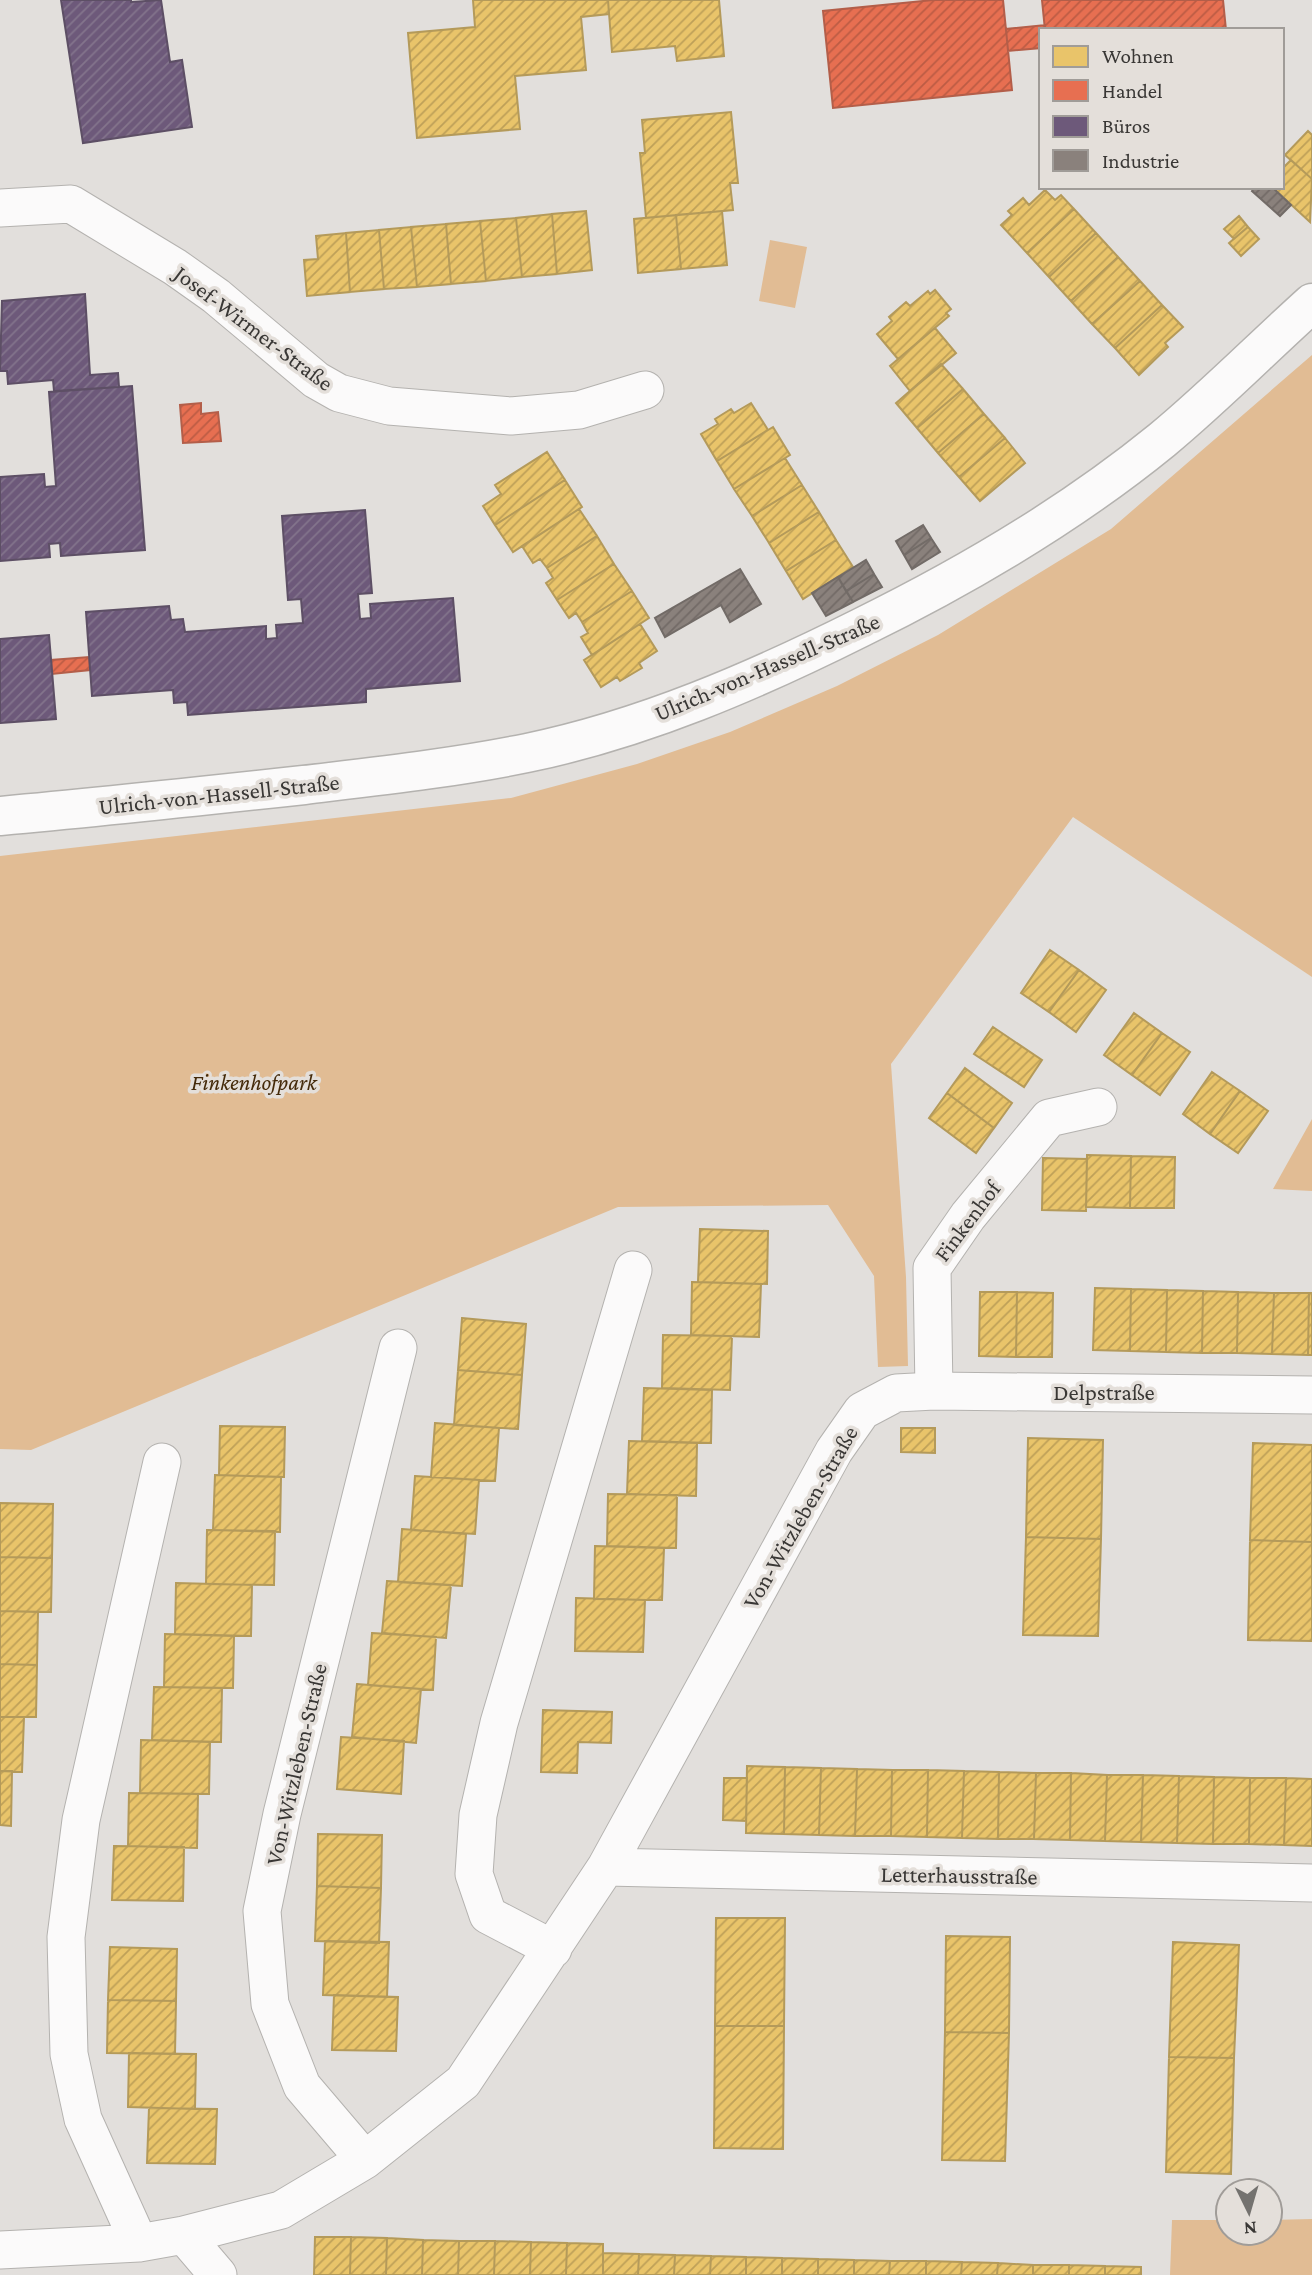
<svg xmlns="http://www.w3.org/2000/svg" width="1312" height="2275" viewBox="0 0 1312 2275" font-family="'Crimson Pro',serif">
<defs>
<pattern id="homes-hatch" width="6" height="6" patternUnits="userSpaceOnUse" patternTransform="scale(1.75)"><rect width="6" height="6" fill="#e9c46a"/><path d="M-1 1l2-2M0 6l6-6M5 7l2-2" fill="none" stroke="#bea058"/></pattern>
<pattern id="shops-hatch" width="6" height="6" patternUnits="userSpaceOnUse" patternTransform="scale(1.75)"><rect width="6" height="6" fill="#e76f51"/><path d="M-1 1l2-2M0 6l6-6M5 7l2-2" fill="none" stroke="#bc5c44"/></pattern>
<pattern id="offices-hatch" width="6" height="6" patternUnits="userSpaceOnUse" patternTransform="scale(1.75)"><rect width="6" height="6" fill="#6d597a"/><path d="M-1 1l2-2M0 6l6-6M5 7l2-2" fill="none" stroke="#83748c"/></pattern>
<pattern id="industry-hatch" width="6" height="6" patternUnits="userSpaceOnUse" patternTransform="scale(1.75)"><rect width="6" height="6" fill="#8a817c"/><path d="M-1 1l2-2M0 6l6-6M5 7l2-2" fill="none" stroke="#726a66"/></pattern>
</defs>
<rect width="100%" height="100%" fill="#e2dfdc"/>
<path fill="#e1bc94" d="M770,240l37,7 -12,61 -36,-7z
M1312,355v622l-239,-160 -182,247 15,213 2,89 -30,1 -4,-91 -46,-71 -210,2 -587,243 -31,-1v-593l511,-58 126,-34 93,-32 107,-46 101,-51 173,-106z
M1312,1119v72l-39,-2z
M1312,2219v56h-142l2,-55h56v13h42v-13z"/>
<path fill="url(#homes-hatch)" stroke="#b49a5a" stroke-width="2" d="M473,0h135l1,14 -28,3 5,53 -71,6 5,53 -103,9 -9,-105 67,-6z
M608,0h111l5,56 -47,5 -2,-15 -63,6z
M731,112l7,71h-8l3,27 -87,8 -6,-65h5l-3,-33z
M1308,131l4,4v44l-27,-24z
M1291,160l21,19 -2,43 -38,-35h10v-18z
M1045,190l10,10 6,-5 13,14 -47,44 -26,-28 11,-10 -4,-4 15,-13 6,7z
M1074,209l22,24 -47,44 -22,-24z
M586,211l6,59 -35,4 -5,-60z
M722,211l5,54 -46,4 -5,-54z
M552,214l5,60 -35,3 -6,-59z
M676,215l5,54 -43,4 -4,-54z
M1239,216l9,11 -14,12 -10,-10z
M516,218l6,59 -36,4 -6,-60z
M480,221l6,60 -35,3 -5,-60z
M446,224l5,60 -34,3 -6,-60z
M411,227l6,60 -33,2 -5,-59z
M1248,227l11,12 -18,17 -12,-13z
M379,230l5,59 -34,3 -4,-59z
M346,233l4,59 -43,4 -3,-36 14,-1 -2,-23z
M1096,233l22,24 -47,44 -22,-24z
M1118,257l22,24 -48,43 -21,-23z
M1140,281l22,24 -47,43 -23,-24z
M935,290l16,19 -5,4 3,3 -51,43 -21,-25 15,-13 -3,-4 17,-15 4,4 18,-15 2,3z
M1162,305l21,22 -18,16 3,4 -29,28 -24,-27z
M935,328l21,25 -46,38 -20,-25z
M941,364l22,25 -46,39 -21,-25z
M963,389l21,25 -46,39 -21,-25z
M751,403l17,27 -51,31 -16,-27 17,-10 -3,-5 16,-10 3,4z
M984,414l21,24 -46,39 -21,-24z
M773,427l17,28 -56,34 -17,-28z
M1005,438l20,25 -45,38 -21,-24z
M547,452l18,28 -70,45 -12,-19 18,-12 -6,-9z
M785,458l17,27 -50,31 -18,-27z
M565,480l17,27 -69,45 -18,-27z
M802,485l17,27 -50,31 -17,-27z
M579,509l18,27 -50,32 -7,-9 -7,4 -11,-17z
M819,512l17,28 -50,31 -17,-28z
M597,536l17,28 -57,36 -11,-17 7,-5 -6,-10z
M836,540l17,27 -50,32 -17,-28z
M614,564l18,27 -50,31 -6,-9 -7,5 -12,-18z
M632,591l17,27 -57,37 -11,-18 7,-4 -6,-11z
M640,624l17,27 -18,12 3,5 -22,13 -3,-4 -16,10 -17,-27z
M1050,950l29,20 -30,42 -28,-19z
M1079,970l27,20 -30,42 -27,-20z
M1134,1013l28,20 -30,42 -28,-20z
M993,1027l49,33 -18,27 -50,-33z
M1162,1033l28,19 -30,43 -28,-20z
M965,1068l47,35 -18,25 -47,-35z
M1212,1072l28,19 -30,43 -27,-20z
M1240,1091l28,20 -30,42 -28,-19z
M947,1093l47,35 -18,25 -47,-35z
M1087,1155l44,1 -1,52 -44,-1z
M1131,1156l44,1 -1,51h-44z
M1043,1158l44,1 -1,52 -44,-1z
M700,1229l68,2 -1,53 -69,-2z
M692,1282l69,2 -2,53 -68,-2z
M1095,1288l36,1 -1,62 -37,-1z
M1131,1289l36,1 -1,62 -36,-1z
M1167,1290l36,1 -1,62 -36,-1z
M1203,1291l35,1 -1,61h-35z
M980,1292h37l-1,65 -37,-1z
M1017,1292l36,1 -1,64h-36z
M1238,1292l36,1 -2,61 -35,-1z
M1274,1293h35l-1,62 -36,-1z
M1309,1293h3v62h-4z
M462,1318l64,6 -4,51 -64,-5z
M663,1335l69,1 -2,54 -68,-2z
M458,1370l64,5 -4,54 -64,-4z
M644,1388l68,2 -1,53 -69,-2z
M435,1423l64,5 -4,53 -64,-4z
M220,1426l65,1 -1,50 -65,-2z
M901,1428h34v25l-34,-1z
M1028,1438l75,2 -2,99 -75,-2z
M629,1441l68,2 -1,53 -69,-2z
M1253,1443l59,2v97l-62,-2z
M215,1475l66,2 -1,55 -67,-2z
M415,1476l64,4 -4,54 -64,-4z
M608,1494l69,1 -1,53 -69,-2z
M0,1503l53,1 -1,54 -52,-1z
M402,1529l64,5 -4,52 -64,-4z
M207,1530l68,1 -1,54 -68,-1z
M1026,1537l75,2 -3,97 -75,-1z
M1250,1540l62,2v99l-64,-1z
M595,1546l69,2 -2,52 -68,-1z
M0,1557l52,1 -1,54 -51,-1z
M387,1581l64,4 -5,53 -64,-5z
M176,1583l76,2 -1,51 -76,-2z
M576,1598l69,2 -2,52 -68,-1z
M0,1611l38,1 -1,53 -37,-1z
M372,1633l64,4 -3,53 -65,-5z
M165,1634l69,2 -1,52 -69,-1z
M0,1664l37,1 -1,52h-36z
M357,1684l64,5 -5,54 -64,-6z
M154,1687l68,1 -1,54 -69,-2z
M543,1710l69,2 -1,31 -33,-1 -1,31 -36,-1z
M0,1717h24l-2,55 -22,-1z
M341,1737l63,4 -3,53 -64,-5z
M141,1740l69,2 -1,52 -69,-1z
M747,1766l38,1 -1,67 -38,-1z
M785,1767l36,1 -2,67 -35,-1z
M821,1768l36,1 -2,67 -36,-1z
M857,1769l35,1 -1,66h-36z
M892,1770h36l-1,67 -36,-1z
M928,1770l36,1 -2,67 -35,-1z
M0,1771h12l-1,55 -11,-1z
M964,1771l35,1 -1,67 -36,-1z
M999,1772l37,1 -2,66h-36z
M1036,1773h35l-1,67 -36,-1z
M1071,1773l36,2 -2,66 -35,-1z
M1107,1775h36l-2,67 -36,-1z
M1143,1775l36,1 -2,67 -36,-1z
M1179,1776l35,1 -1,67 -36,-1z
M1214,1777l36,1 -1,66h-36z
M724,1778h23l-1,43 -23,-1z
M1250,1778h36l-2,67 -35,-1z
M1286,1778l26,1v67l-28,-1z
M129,1793l69,1 -1,54 -69,-2z
M318,1834l64,1 -1,53 -64,-2z
M114,1846l70,1 -1,54 -71,-1z
M317,1886l64,2 -2,55 -64,-2z
M716,1918h69l-1,108h-69z
M946,1936l64,1 -1,96 -64,-1z
M325,1941l64,1 -2,55 -64,-2z
M1173,1942l66,3 -5,113 -65,-1z
M110,1947l67,2 -1,52 -68,-1z
M334,1995l64,2 -2,54 -64,-1z
M108,2000l68,1 -1,53 -68,-1z
M715,2026h69l-1,123 -69,-1z
M945,2032l64,1 -4,128 -63,-1z
M129,2053l67,1 -1,55 -67,-2z
M1169,2057l65,1 -3,116 -65,-2z
M149,2108l68,1 -2,55 -68,-1z
M315,2237h36l-1,38h-36z
M351,2237l36,1 -1,37h-36z
M387,2238l36,2 -1,35h-36z
M423,2240l36,1 -1,34h-36z
M459,2241h36l-1,34h-36z
M495,2241l36,1 -1,33h-36z
M531,2242l36,1 -1,32h-36z
M567,2243l36,1v31h-37z
M603,2253l36,1 -1,21h-35z
M639,2254l36,1 -1,20h-36z
M675,2255l36,1 -1,19h-36z
M711,2256l35,1v18h-36z
M746,2257l36,1v17h-36z
M782,2258l36,1v16h-36z
M818,2259l36,1v15h-36z
M854,2260l36,1 -1,14h-35z
M890,2261h36v14h-37z
M926,2261l36,1 -1,13h-35z
M962,2262l36,1 -1,12h-36z
M998,2263l35,2v10h-36z
M1033,2265h36v10h-36z
M1069,2265l36,1v9h-36z
M1105,2266l36,1v8h-36z"/>
<path fill="url(#shops-hatch)" stroke="#b35e49" stroke-width="2" d="M933,0h70l9,90 -179,18 -10,-97z
M1042,0h181l3,30h-181z
M1045,25v5h-4v18l-33,3 -2,-22z
M201,403v11l17,-2 3,29 -38,2 -3,-38z
M89,657l1,13 -38,4 -1,-14z"/>
<path fill="url(#offices-hatch)" stroke="#5d4f65" stroke-width="2" d="M61,0h70v2l30,-2 9,62 12,-2 10,67 -109,16z
M85,294l5,81 28,-2 1,14 -65,4 -1,-11 -45,4 -1,-13h-7l2,-70z
M132,386l13,164 -84,6 -1,-13 -11,1 1,13 -50,4v-84l44,-3 1,13 11,-1 -7,-94z
M365,510l7,83 -14,1 2,25 11,-1 -1,-14 83,-6 7,83 -94,8v13l-178,13 -1,-13 -13,1 -1,-13 -81,6 -6,-84 83,-6 2,14 12,-1 2,13 81,-6v13l11,-1 -1,-13 27,-2 -2,-24 -13,1 -6,-84z
M49,635l7,84 -56,4v-84z"/>
<path fill="url(#industry-hatch)" stroke="#726b67" stroke-width="2" d="M1255,187h17l19,18 -11,11 -28,-25z
M923,525l8,13 -27,17 -8,-14z
M931,538l9,14 -28,17 -8,-14z
M866,560l8,14 -28,17 -8,-14z
M740,569l21,35 -31,18 -9,-17 -56,32 -10,-19z
M874,574l8,13 -29,15 -7,-11z
M838,577l15,25 -27,14 -14,-23z"/>
<g fill="none" stroke-linecap="round" stroke-linejoin="round">
<defs>
<path id="street" d="M0,208l71,-4 104,63 41,29 100,84 23,13 50,13 122,10 68,-6 66,-20
M934,1391l-2,-123 36,-52 81,-98 49,-11
M606,1867l706,16
M553,1949l-65,-34 -14,-41 4,-59 21,-92 134,-453
M365,2160l-63,-74 -32,-82 -8,-93 20,-97 116,-466
M184,2235l34,40
M139,2243l-56,-124 -14,-65 -3,-117 15,-117 81,-358
M0,2250l139,-7 45,-8 97,-25 84,-50 98,-78 143,-215 228,-416 28,-40 34,-18 38,-2 378,4"/>
<path id="secondary" d="M0,816c101,-9 203,-20 304,-31 75,-9 149,-17 223,-32 116,-24 227,-72 333,-125 106,-52 210,-113 302,-188 52,-43 100,-92 150,-137"/>
</defs>
<use href="#street" stroke="#b4b2af" stroke-width="39"/>
<use href="#secondary" stroke="#b4b2af" stroke-width="41"/>
<use href="#street" stroke="#fbfafa" stroke-width="37"/>
<use href="#secondary" stroke="#fbfafa" stroke-width="38"/>
</g>
<g text-anchor="middle" stroke-width="7" stroke-linejoin="round" paint-order="stroke">
<g font-size="23" fill="#393735" stroke="#e4dfda">
<text transform="translate(254 328) rotate(37)" y="8">Josef-Wirmer-Straße</text>
<text transform="translate(767 667) rotate(-23)" y="8">Ulrich-von-Hassell-Straße</text>
<text transform="translate(219 794) rotate(-6)" y="8">Ulrich-von-Hassell-Straße</text>
<text transform="translate(967 1221) rotate(-53)" y="8">Finkenhof</text>
<text x="1104" y="1400">Delpstraße</text>
<text transform="translate(800 1517) rotate(-60)" y="8">Von-Witzleben-Straße</text>
<text transform="translate(296 1764) rotate(-77)" y="8">Von-Witzleben-Straße</text>
<text transform="translate(959 1875) rotate(1)" y="8">Letterhausstraße</text>
</g>
<g font-size="23" font-style="italic" fill="#442a0a" stroke="#e4dfda">
<text x="254" y="1090">Finkenhofpark</text>
</g>
</g>
<rect x="1039" y="28" width="245" height="161" fill="#e4dfda" stroke="#a09c98" stroke-width="2"/>
<rect x="1053" y="46" width="35" height="21" fill="#e9c46a" stroke="#a09c98" stroke-width="2"/>
<text x="1102" y="63" font-size="21" fill="#393735">Wohnen</text>
<rect x="1053" y="80" width="35" height="21" fill="#e76f51" stroke="#a09c98" stroke-width="2"/>
<text x="1102" y="98" font-size="21" fill="#393735">Handel</text>
<rect x="1053" y="116" width="35" height="21" fill="#6d597a" stroke="#a09c98" stroke-width="2"/>
<text x="1102" y="133" font-size="21" fill="#393735">Büros</text>
<rect x="1053" y="150" width="35" height="21" fill="#8a817c" stroke="#a09c98" stroke-width="2"/>
<text x="1102" y="168" font-size="21" fill="#393735">Industrie</text>
<g transform="translate(1249 2212) rotate(175)"><circle r="33" fill="#e4dfda" stroke="#a09c98" stroke-width="2"/>
<path d="M0-5L12 26L0 18L-12 26Z" fill="#74726f"/>
<text y="-10" font-size="19" font-weight="bold" text-anchor="middle" fill="#393735">N</text>
</g>
</svg>
